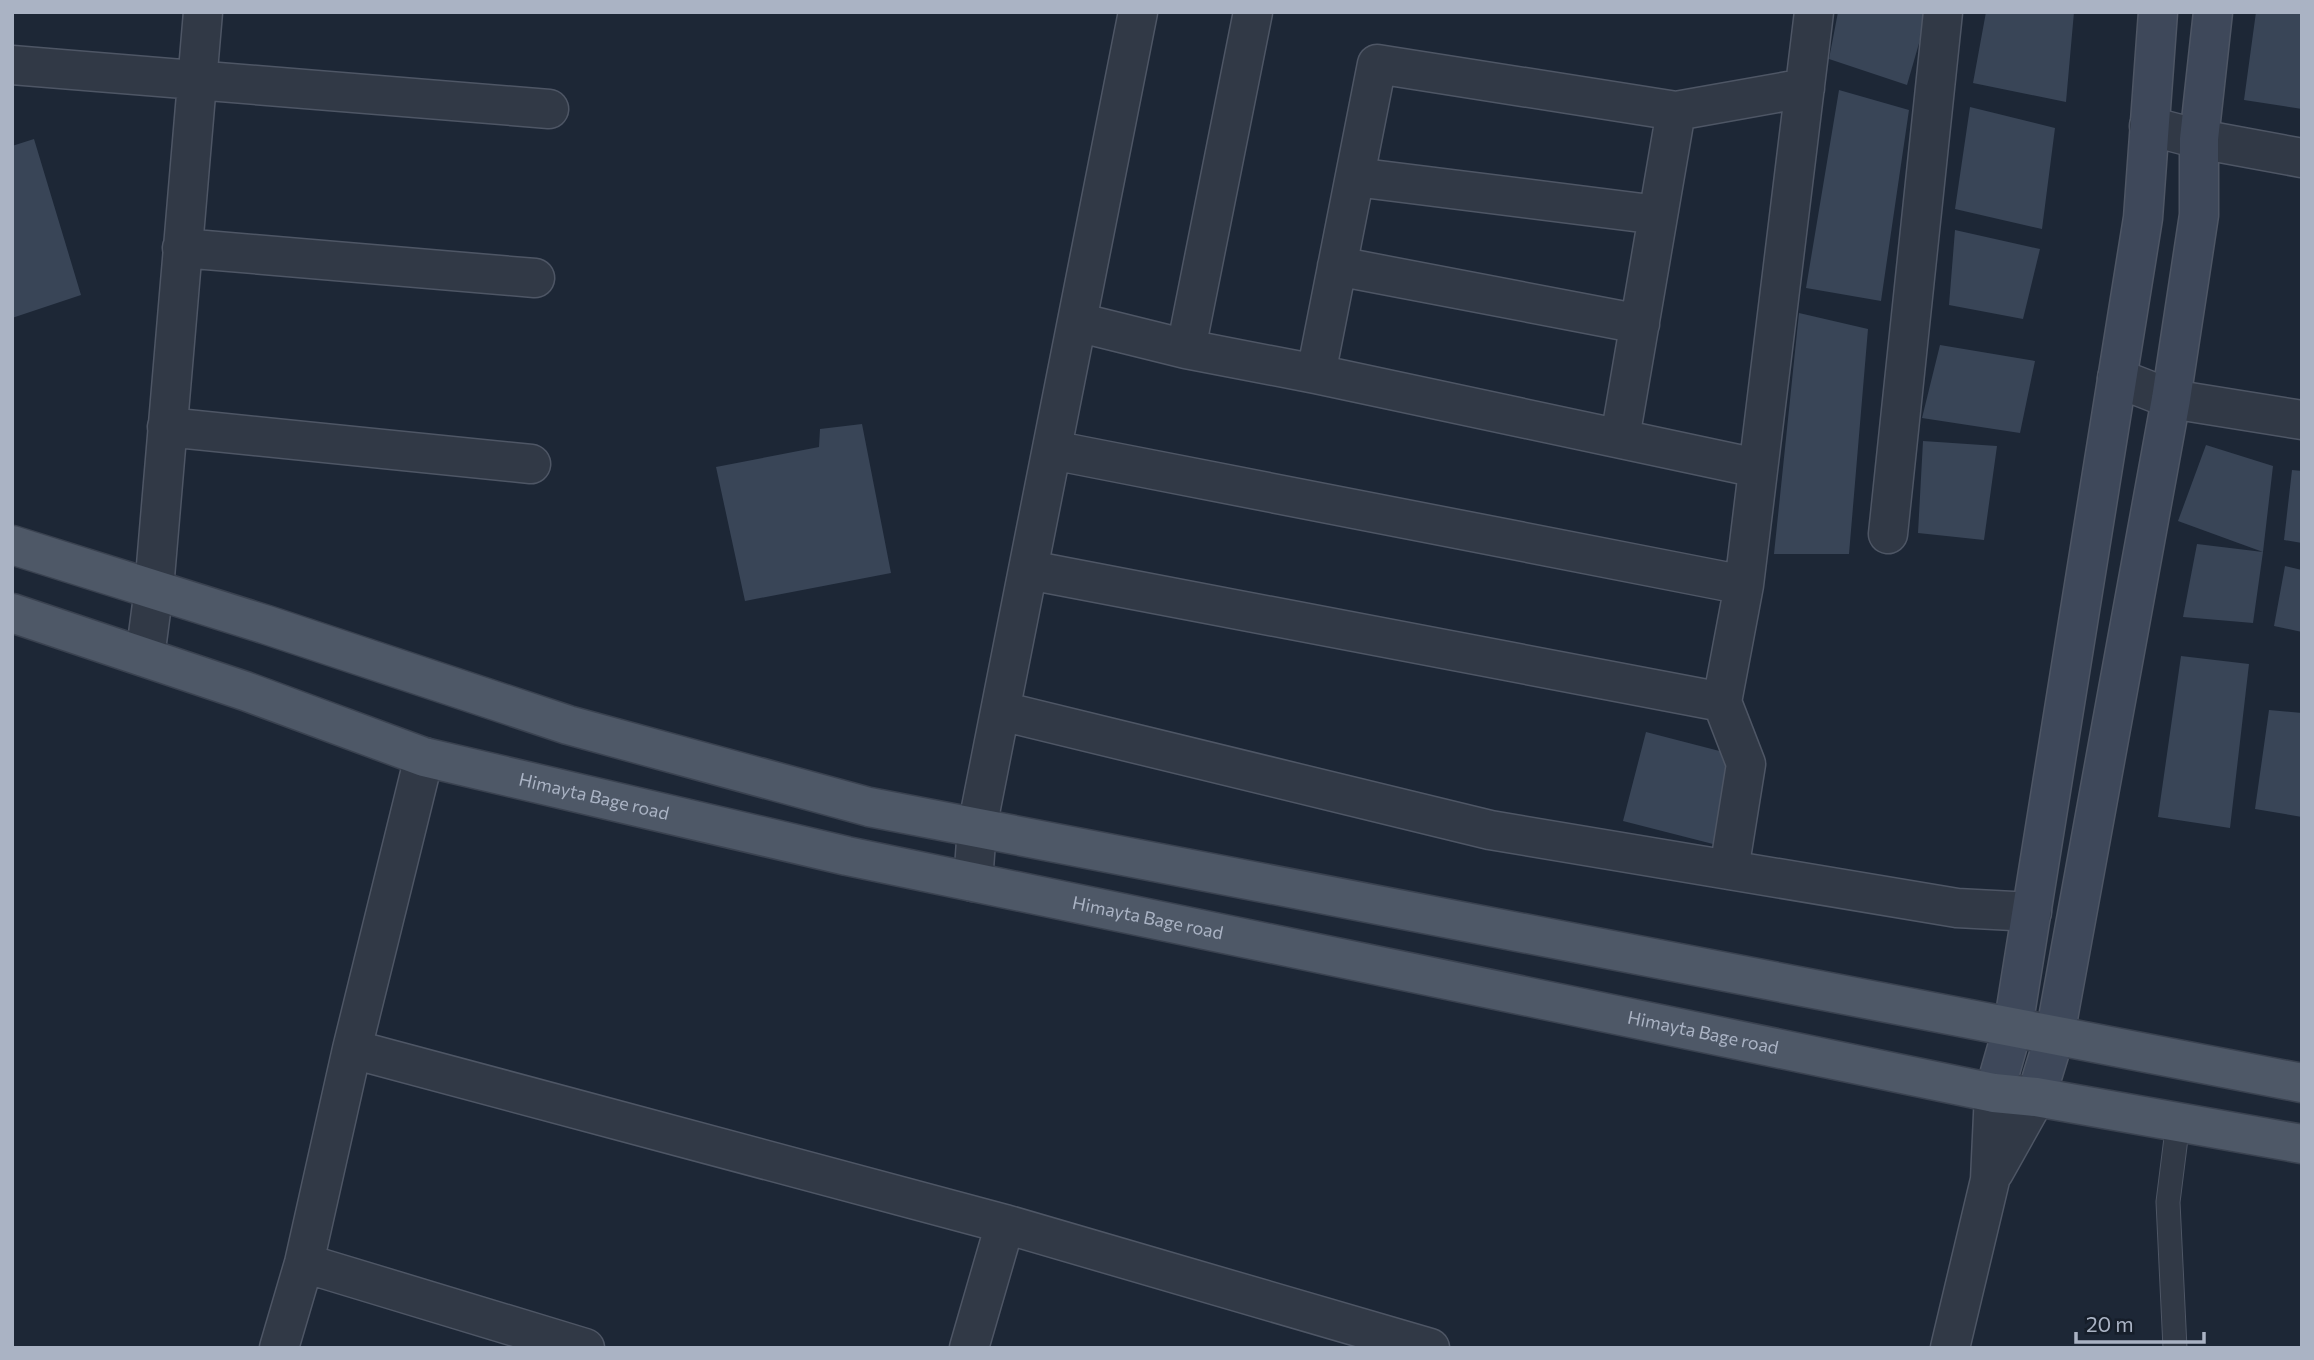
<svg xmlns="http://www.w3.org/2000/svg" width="2314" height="1360" viewBox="0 0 2314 1360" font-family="Commissioner,sans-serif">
<rect width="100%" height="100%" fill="#1d2736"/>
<path fill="#394557" d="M1838,12h90l-21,73 -78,-26z
M1986,12h88l-8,90 -93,-19z
M2256,12h46v97l-58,-9z
M1839,90l70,20 -28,191 -75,-13z
M1970,107l85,21 -13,101 -87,-20z
M34,139l47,156 -69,23v-172z
M1955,230l85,19 -17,70 -74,-14z
M1799,313l69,16 -19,225h-75z
M1940,345l95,16 -15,72 -98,-15z
M862,424l29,149 -146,28 -29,-134 103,-20 1,-18z
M1923,441l74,5 -13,94 -66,-7z
M2206,445l67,21 -10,86 -10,71 -70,-6 14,-73 66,8 -85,-31z
M2292,470l10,1v72l-18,-3z
M2285,566l17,4v62l-28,-6z
M2181,656l68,8 -19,164 -72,-11z
M2269,710l33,3v104l-47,-8z
M1646,732l89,23 -22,89 -90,-23z"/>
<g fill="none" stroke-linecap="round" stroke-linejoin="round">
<defs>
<path id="lane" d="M2175,1348l-7,-146 10,-80"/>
<path id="street" d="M12,65l537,44
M2149,126l50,13 103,19
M1355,177l303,38
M182,248l353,30
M1337,266l303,58
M1077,322l109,27 130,25 441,94
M1186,349l67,-337
M1316,374l61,-310 299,47 129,-23
M2117,378l54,21 131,21
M167,427l364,37
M1620,438l56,-327
M1052,450l692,135
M1888,534l55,-522
M1029,570l693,132
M145,657l9,-68 49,-577
M1001,711l489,119 467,78 75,4
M1729,870l17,-106 -24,-62 22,-117 70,-573
M973,882l4,-54 161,-816
M352,1049l653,175 425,124
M1994,1172l42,-75
M304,1263l281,85
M279,1348l25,-85 48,-214 72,-292
M969,1348l36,-124
M1950,1348l40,-168 4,-87"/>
<path id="secondary" d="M1994,1093l19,-66 130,-809 15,-206
M2036,1097l19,-62 116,-636 28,-184v-76l14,-127"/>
<g id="primary">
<path d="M12,545l255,80 301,100 301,82 1433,276"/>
<path id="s1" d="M12,613l233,78 179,66 423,99 1147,237 42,4 266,47"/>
</g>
</defs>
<use href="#lane" stroke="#4e5665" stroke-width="25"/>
<use href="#street" stroke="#4e5665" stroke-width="41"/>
<use href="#secondary" stroke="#4e5665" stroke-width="41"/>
<use href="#primary" stroke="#3a4250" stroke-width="41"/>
<use href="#lane" stroke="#313946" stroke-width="23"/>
<use href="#street" stroke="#313946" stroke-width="38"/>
<use href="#secondary" stroke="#3e485a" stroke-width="38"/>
<use href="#primary" stroke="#4e5867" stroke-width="38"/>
</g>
<g text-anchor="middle" stroke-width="6" stroke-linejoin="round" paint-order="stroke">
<g font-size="18" fill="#aab3c4" stroke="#161e2a">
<text dy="6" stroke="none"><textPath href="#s1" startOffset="611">Himayta Bage road</textPath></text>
<text dy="6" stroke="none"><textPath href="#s1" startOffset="1178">Himayta Bage road</textPath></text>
<text dy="6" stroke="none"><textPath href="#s1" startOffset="1745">Himayta Bage road</textPath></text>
</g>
</g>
<rect width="2314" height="1360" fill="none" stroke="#aab3c4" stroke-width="28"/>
<path d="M2076 1332v10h128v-10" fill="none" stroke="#aab3c4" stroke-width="3.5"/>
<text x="2086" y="1332" font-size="21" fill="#aab3c4" stroke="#161e2a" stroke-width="5" paint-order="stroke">20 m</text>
</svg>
